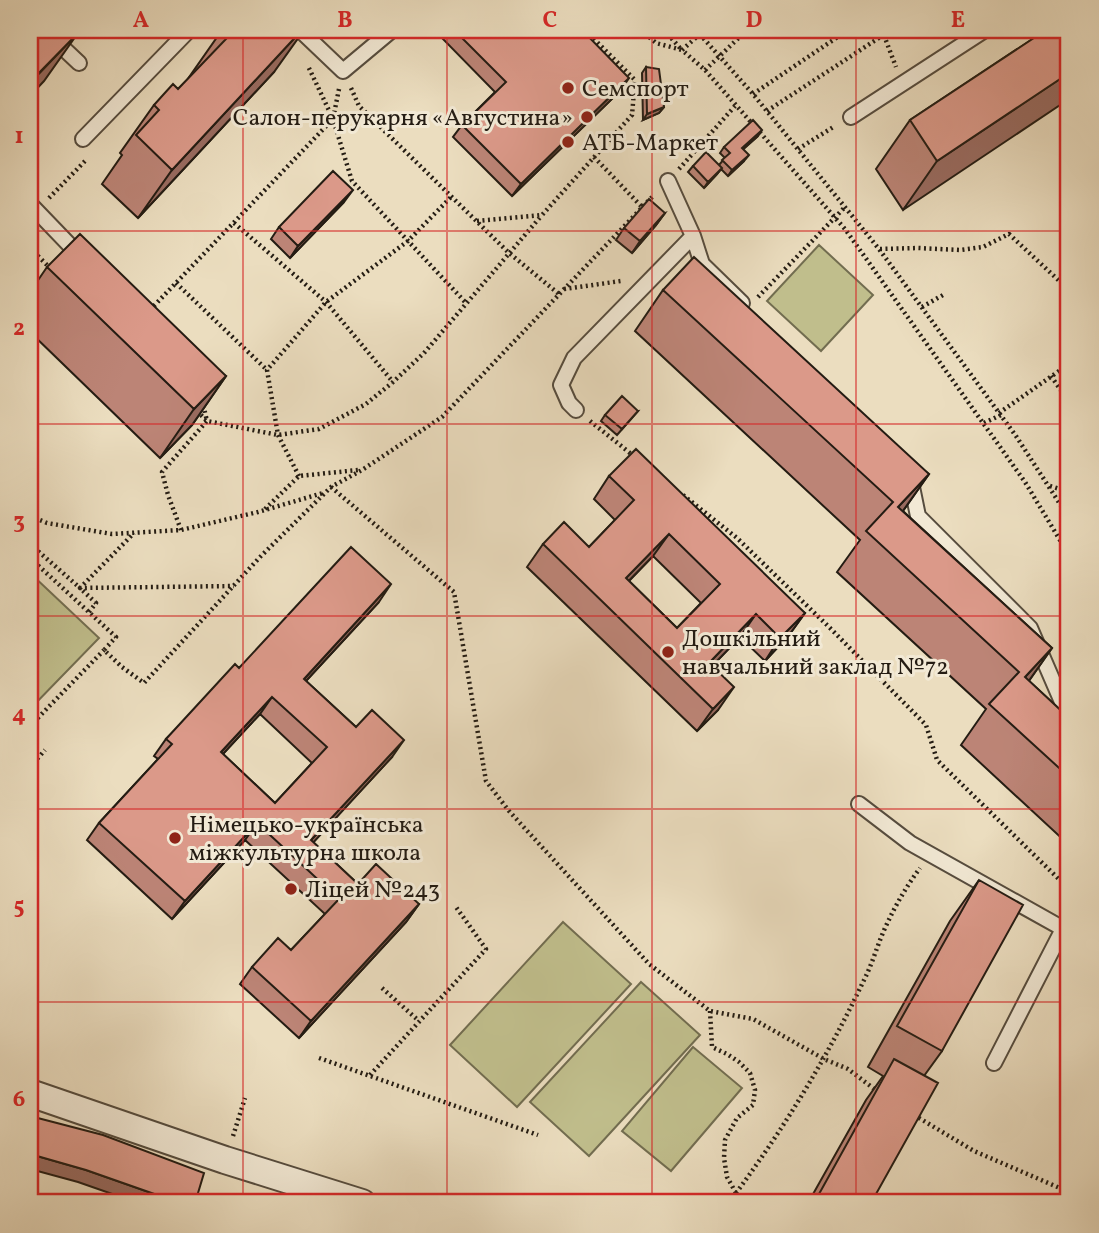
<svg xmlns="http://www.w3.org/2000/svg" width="1099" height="1233" viewBox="0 0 1099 1233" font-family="Vollkorn,serif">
<rect width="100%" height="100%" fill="#ebddbf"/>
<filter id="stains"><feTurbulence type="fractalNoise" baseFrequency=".00286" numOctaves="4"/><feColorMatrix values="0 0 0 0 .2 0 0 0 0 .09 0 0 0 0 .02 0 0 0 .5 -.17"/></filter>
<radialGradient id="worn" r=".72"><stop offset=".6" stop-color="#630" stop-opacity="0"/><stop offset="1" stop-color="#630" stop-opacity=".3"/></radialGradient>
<path fill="#c0be8c" stroke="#726d50" stroke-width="2" d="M819,245l54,50 -52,56 -54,-50z
M30,573l69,65 -69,71z
M563,922l68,62 -114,123 -67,-62z
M641,982l59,53 -111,121 -59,-54z
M693,1047l49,41 -71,83 -49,-40z"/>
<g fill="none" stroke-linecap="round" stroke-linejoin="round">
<defs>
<path id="lane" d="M44,30l35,33
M300,30l43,41 49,-41
M851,117l134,-87
M83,139l106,-109
M668,181l25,55 9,28 40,39
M30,204l52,54
M576,410l-7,-7 -8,-18 13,-27 119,-122
M910,477l8,39 112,112 32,74 7,8
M859,804l51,39 159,89
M994,1063l69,-134"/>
<path id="street" d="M30,1093l195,67 137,43"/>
</defs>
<use href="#lane" stroke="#564c3e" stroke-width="18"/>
<use href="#street" stroke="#564c3e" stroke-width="30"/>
<path stroke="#241c13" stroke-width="4.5" stroke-dasharray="2 3.5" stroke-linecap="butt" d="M641,30l15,13 26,7
M664,30l17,19
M696,30l57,64 126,155 137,187 53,82
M882,30l14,37
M700,34l-18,16 23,20 140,159 180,253 44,73
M705,70l42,-40
M351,88l8,18 150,147 50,41
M339,89l-6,30 19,62 114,122
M753,94l95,-64
M767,111l124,-81
M798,149l37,-23
M594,157l48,50
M679,169l56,-63
M49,198l38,-39
M477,221l65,-6 90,-100 3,-35 -50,-50
M234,223l92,79 67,80
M30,248l20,20
M880,249l38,-1 42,2 23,-3 26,-13 60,56
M176,283l91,87
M564,289l57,-8
M758,297l87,-90
M922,307l21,-12
M150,310l183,-191 -25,-53
M1051,376l18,26
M197,411l10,10 71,14 41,-6 47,-25 27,-22 31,-29 118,-138
M999,413l70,-49
M590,421l45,36
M984,423l17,-8
M299,476l-21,-41 -11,-65 59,-68 82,-61 43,-44
M1050,486l19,6
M331,487l123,105 32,189 23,30 140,153 61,47 43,8 71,40 24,10 29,22
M683,495l54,43 92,89 97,98 11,35 132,129
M265,509l34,-33 59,-6
M30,516l17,7 65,11 69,-4 77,-18 65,-19
M181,530l-13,-35 -6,-23 45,-51 -4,-17
M30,544l50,44 154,-2
M30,558l86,79 -12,13 18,17 22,16 116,-126 71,-70 31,-17 80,-53 212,-222
M89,612l7,-9 -16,-15 54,-55
M30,726l74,-76
M30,767l15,-17
M382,988l37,33
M710,1011l2,36 15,7 12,8 11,11 5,17 -2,15 -16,13 -12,22 -1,18 3,19 9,16v10
M319,1058l219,77
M370,1075l116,-126 -30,-42
M914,1115l60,36 95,41
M233,1136l12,-38
M736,1193c49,-66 92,-137 127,-211 9,-17 14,-36 22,-54 10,-22 21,-41 35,-60"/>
<use href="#lane" stroke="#f2e9d5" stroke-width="14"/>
<use href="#street" stroke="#f2e9d5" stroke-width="26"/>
</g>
<path fill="#bc8476" stroke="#241c13" stroke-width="2" fill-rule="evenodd" d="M439,30h143l39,60 -109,106 -59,-59 9,-12 33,-33 -58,-59z
M1046,30l-143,180 -27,-41 34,-49z
M220,33l54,39 -136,146 -36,-34 20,-29 -2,-2 34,-48 24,-16 9,-9z
M646,67l18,40 -5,6 -16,7 -1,-47z
M758,136l-15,13 1,12 -16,15 -7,-7 -4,5 -13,14 -16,-16 5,-6 26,-1 6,-7 -5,-5 4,-6z
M344,202l-54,56 -19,-19 8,-12z
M665,213l-9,12 -24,28 -16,-13 8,-12z
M47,267l179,109 -34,49 -32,33 -130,-126v-40z
M663,290l266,184 -26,37 149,137 -23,33 40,37v127l-108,-100 25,-36 -149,-137 23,-32 -225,-209z
M638,411l-21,24 -16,-14 4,-6z
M609,476l196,137 -16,22 -24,26 -25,-24 -28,29 6,44 -21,21 -170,-164 16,-23 46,3 26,-27 -21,-21zM653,556l48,47 -24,25 -48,-47z
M379,602l-73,79 50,46 36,30 -79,85 45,42 61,20 -13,18 -107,116 -59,-54 12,-17 39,-17 34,-36 -80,-74 -73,79 -85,-79 12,-17 59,-64 -4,-3 12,-17 73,-71zM260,714l52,49 -37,40 -52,-49z
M979,880l-37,171 -18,25 -53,127h-63l58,-103 17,-24 -15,-9 82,-146z"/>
<path fill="#996b60" stroke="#241c13" stroke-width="2" d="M302,30h2l-30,42 -136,146 34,-48z
M78,33l-34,48 -14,15v-13z
M1069,73v26l-166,111 34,-49z
M629,78l-8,12 -109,106 9,-12z
M664,107l-5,6 -16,7 4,-6z
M762,130l-4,6 -20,18 4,-6z
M749,155l-5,6 -16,15 4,-6z
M722,168l-5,6 -13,14 4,-6z
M353,190l-9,12 -54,56 8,-12z
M665,213l-9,12 -24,28 8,-12z
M226,376l-34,49 -32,33 34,-49z
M929,474l-29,41 -2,-8z
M669,534l-16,22 -43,44 16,-22z
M391,584l-12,18 -87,94 12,-17z
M805,613l-16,22 -24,26 15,-23z
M756,614l-16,23 -47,49 16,-23z
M1052,648l-29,41 2,-12z
M734,687l-16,23 -21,21 16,-22z
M272,697l-12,17 -52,56 13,-18z
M404,740l-12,17 -93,101 12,-18z
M257,823l-12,17 -73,79 13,-18z
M419,904l-13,18 -107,116 12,-17z
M30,1154l56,16 94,33h-42l-60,-21 -48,-13z"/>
<path fill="#db9989" stroke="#241c13" stroke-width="2" fill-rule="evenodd" d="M30,30h45l3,3 -48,49z
M223,30h79l-130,140 -36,-35 23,-25 -5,-5 9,-10 10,-11 5,5 48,-50 -6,-6z
M454,30h128l47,48 -108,106 -59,-59 44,-43z
M1046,30h23v43l-132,88 -27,-41z
M646,67l13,2 5,38 -17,7z
M753,120l9,10 -20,18 7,7 -17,15 -10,-10 8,-7 -6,-6z
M706,152l16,16 -14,14 -15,-16z
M333,171l20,19 -55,56 -19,-19z
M649,199l16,14 -25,28 -16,-13z
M80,234l146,142 -32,33 -147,-142z
M694,257l235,217 -31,33 154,141 -27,29 44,41v59l-80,-73 30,-32 -153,-141 27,-29 -230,-212z
M622,396l16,15 -16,18 -17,-14z
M636,449l169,164 -25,25 -24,-24 -47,49 25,24 -21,22 -170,-165 21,-22 25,25 45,-47 -25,-24zM669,534l51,50 -43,44 -51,-50z
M351,547l40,37 -87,95 52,48 16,-17 32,30 -93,100 47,44 18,-20 43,40 -108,117 -59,-54 26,-29 13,12 48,-51 -82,-76 -72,78 -86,-78 73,-79 -6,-5 69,-75 4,4zM272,697l55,50 -52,56 -54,-51z
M979,880l44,25 -81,146 -45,-25z
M894,1059l44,24 -67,120h-57z
M30,1116l73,19 101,38 -9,30h-15l-94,-33 -56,-16z"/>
<path fill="none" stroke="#d62828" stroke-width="2" stroke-opacity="0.55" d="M243,30v1173M447,30v1173M652,30v1173M856,30v1173M30,231h1039M30,424h1039M30,616h1039M30,809h1039M30,1002h1039"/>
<g fill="#8f2418" stroke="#f2e9d5" stroke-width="2.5">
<circle cx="568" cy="88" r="7"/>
<circle cx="587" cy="117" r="7"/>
<circle cx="568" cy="142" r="7"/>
<circle cx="668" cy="652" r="7"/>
<circle cx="175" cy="838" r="7"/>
<circle cx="291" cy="889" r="7"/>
</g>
<g text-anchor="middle" stroke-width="6" stroke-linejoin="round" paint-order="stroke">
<g font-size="24" fill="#241c13" stroke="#f2e9d5" text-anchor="start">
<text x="582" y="96">Семспорт</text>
<text x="573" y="125" text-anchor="end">Салон-перукарня «Августина»</text>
<text x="582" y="150">АТБ-Маркет</text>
<text x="682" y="646">Дошкільний<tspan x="682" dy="28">навчальний заклад №72</tspan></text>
<text x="189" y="832">Німецько-українська<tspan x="189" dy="28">міжкультурна школа</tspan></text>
<text x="305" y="897">Ліцей №243</text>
</g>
</g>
<rect width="1099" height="1233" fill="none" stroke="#ebddbf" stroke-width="77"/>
<rect x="38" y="38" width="1022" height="1156" fill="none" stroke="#d62828" stroke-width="2.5"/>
<g font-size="23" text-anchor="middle" font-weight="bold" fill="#d62828">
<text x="141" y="27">A</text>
<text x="345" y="27">B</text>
<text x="550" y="27">C</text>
<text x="754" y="27">D</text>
<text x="958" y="27">E</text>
<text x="19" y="143">1</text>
<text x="19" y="335">2</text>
<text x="19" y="528">3</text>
<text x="19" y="721">4</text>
<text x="19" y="913">5</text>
<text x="19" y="1106">6</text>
</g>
<rect width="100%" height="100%" filter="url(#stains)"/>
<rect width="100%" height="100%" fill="url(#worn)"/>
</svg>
